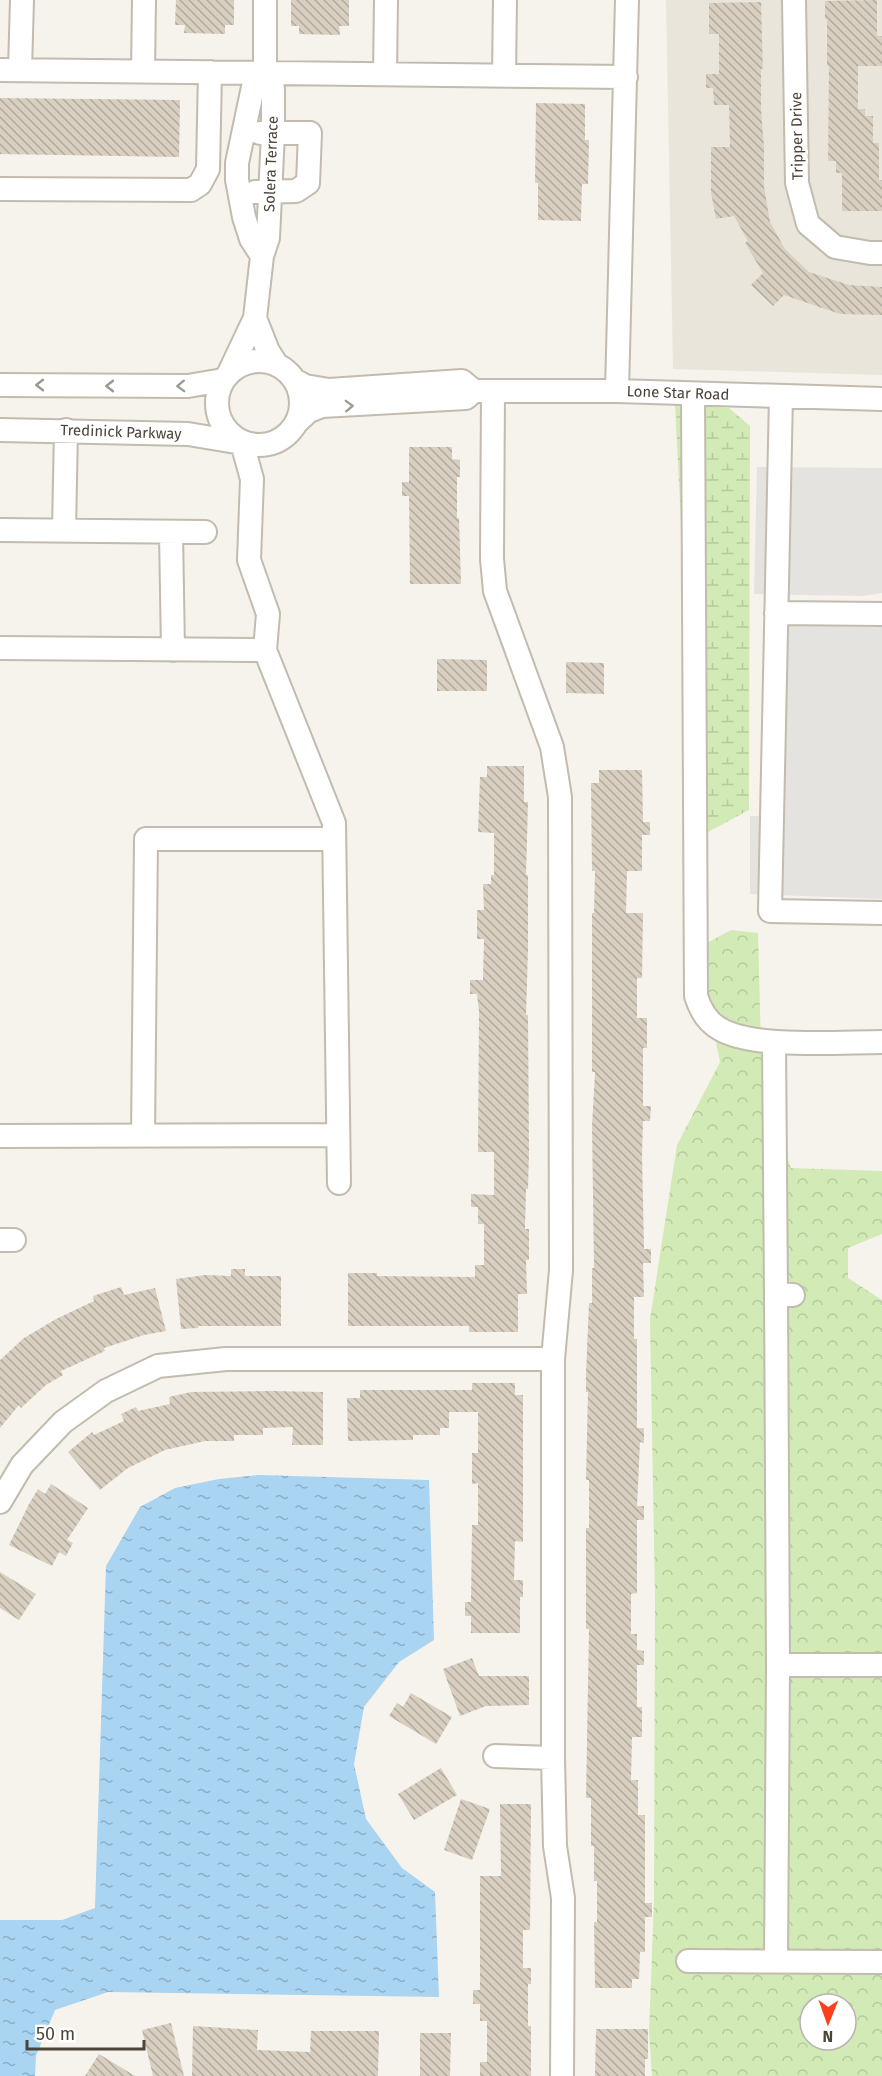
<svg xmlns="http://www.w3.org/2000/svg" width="882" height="2076" viewBox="0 0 882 2076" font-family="'Fira Sans',sans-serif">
<defs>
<pattern id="forest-crowns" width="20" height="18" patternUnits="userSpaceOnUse" patternTransform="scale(1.5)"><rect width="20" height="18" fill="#d2eab5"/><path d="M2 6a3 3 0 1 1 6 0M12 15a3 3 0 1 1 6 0" fill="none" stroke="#b6ca9c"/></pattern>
<pattern id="wetland-marsh" width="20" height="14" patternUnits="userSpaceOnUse" patternTransform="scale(1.5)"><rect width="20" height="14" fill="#d2eab5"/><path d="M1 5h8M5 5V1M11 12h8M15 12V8" fill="none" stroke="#b6ca9c"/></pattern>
<pattern id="water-ripples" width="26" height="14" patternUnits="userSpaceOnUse" patternTransform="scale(1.5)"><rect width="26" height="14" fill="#a9d4f2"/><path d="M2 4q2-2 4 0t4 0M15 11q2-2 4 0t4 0" fill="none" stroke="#8caec5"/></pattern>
<pattern id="building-back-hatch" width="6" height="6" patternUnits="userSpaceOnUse" patternTransform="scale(1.5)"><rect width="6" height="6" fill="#d8cfc1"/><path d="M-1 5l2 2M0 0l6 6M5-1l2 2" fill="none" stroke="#b1aa9e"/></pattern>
</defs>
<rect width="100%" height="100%" fill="#f6f3ec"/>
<path fill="#eae5da" d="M666,0h216v375l-209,-6z"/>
<path fill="url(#forest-crowns)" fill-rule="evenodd" d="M731,930l27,3 4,154 29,81 91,3v63l-34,14v30l34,22v776h-230l-3,-44 5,-131 1,-304 -5,-278 27,-174 43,-83 -11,-57 -6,-60zM810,2004h36v36h-36z"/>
<path fill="url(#wetland-marsh)" d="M675,404l54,4 21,18 -1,384 -52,28z"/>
<path fill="#e5e3e0" d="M757,467l125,1v125l-19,3 -109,-2z
M766,625l116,2v272l-132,-5v-78h12z"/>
<path fill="url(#water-ripples)" d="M258,1475l171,5 5,160 -35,22 -35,45 -10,57 12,55 36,49 33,24 4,105 -331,-5 -53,18 -19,46 -1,20h-35v-156h62l33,-12 11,-342 34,-59 35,-19 44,-9z"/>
<path fill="url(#building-back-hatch)" d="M176,0h58v25h-9v9l-41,-1 1,-8h-10z
M291,0h58v26h-10l1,9 -41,-1v-8h-8z
M877,0v36h5v30h-24v43h7v7h8v27h6v37h3v31h-40v-38h-6v-12h-8l1,-95h-2v-47h-2v-18z
M761,2l2,67h-2v40l3,38v40l6,35 15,27 24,23 40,13 33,2v28l-42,-1 -56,-19 -11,11 -22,-21 12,-12 -18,-30 3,-2 -14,-25 -18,3 -5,-27v-45h19l-1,-42h-15l-1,-17h-7v-14h13v-40h-10v-31z
M0,98l180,2 -1,57 -179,-3z
M536,103l49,1v36h4l-1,44h-6l-1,37 -43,-1v-37h-3z
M409,447h43v12l8,1v17h-3v41h2l2,66h-51l-1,-88h-7v-14h7z
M437,659l50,1v31h-50z
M566,662l38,1v31l-38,-1z
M487,766h37v36h4l-2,73h2v75l-2,65h2l1,137 -1,37h-2l-1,40h4v31h-3l1,34h-9v38h-49v-6h-121v-53h29v3l98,1v-12h9v-41h-6v-17h-7v-13l23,1v-43h-16l1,-141 -2,-17h-7v-14h13l1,-41h-7v-29h7l-1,-26h8v-9h3v-42l-16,-1 2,-55h7z
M599,770h43l1,52h7v13h-8v36h-15l-1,42h17l-1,65h-5v40h10v30h-4v58h8l-1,15h-7l-1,34 2,94h7v14h-8l1,34h-10v42h3v89h7v15l-4,-1 -3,64h7v14h-7v73l-6,1v40h6v16l7,1v14h-7v42h5v30h-10l-1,43h7v35h7v88h7v14h-7v35h-5l-1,27h-7v9h-37l-1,-66h3v-41h-3v-35h-3v-48h-5l3,-169h-3v-101h3v-48h-3l2,-88h-2v-18l3,-71h3v-35h2l-2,-142 3,-54h-3v-159h2l1,-42h-3l-1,-88h8z
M231,1269h14v7h36v50h-83v2l-17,1 -5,-50 29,-4 26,1z
M121,1287l3,8 31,-7 11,43 -22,4 -40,13 1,3 -44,20 2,4 -17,10 -25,23 -2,-3 -19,23v-68l24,-22 32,-19 38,-18 -1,-5z
M472,1383h43v12h8v147l-8,-1 -1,39h9v17h-3v36h-49v-17h-6v-14h6l1,-77h6v-42l-6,1v-31h6v-41h-29v16h-9v7h-27v5l-65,1 -1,-43h13v-8h112z
M272,1391l51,1v53h-31l1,-18 -30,1v7h-29v6h-29l-40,9 -37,18 -28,22 -32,-38 24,-20 2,3 30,-14 -3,-7 15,-7 2,4 32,-7 -1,-7 22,-5z
M51,1484l37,24 -21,32 6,3 -7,13 -7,-4 -7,14 -43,-21 20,-41 9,-15 7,5z
M0,1572l36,22 -17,26 -19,-12z
M472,1658l7,18h50v29l-43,1 -26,10 -17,-47z
M411,1693l41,24 -16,27 -47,-28 8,-13 6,4z
M441,1768l16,27 -43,25 -16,-26z
M461,1799l29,10 -18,51 -28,-10z
M500,1804h31l-1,126h-7v38h8v16h-3v42h3v50h-51v-14h7v-41h-7v-17h-7v-14h7v-114h21z
M171,2023l13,53h-31l-11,-46z
M193,2026l65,4 -1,20 53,2 1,-21h68l-1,45h-186z
M596,2029h52v30h-3v17h-50z
M420,2033h31l-1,43h-30z
M99,2054l36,22h-50z"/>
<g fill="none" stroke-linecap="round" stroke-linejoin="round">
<defs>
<path id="minor" d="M794,0l3,183 11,41 27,23 35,6h12
M0,70l626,7
M20,70l2,-70
M143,71l1,-71
M265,72l8,16v45l-5,105 -6,18 -11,-17 -7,-22 -7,-37v-17l16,-76z
M265,72v-72
M385,74l1,-74
M504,75l1,-75
M0,189l191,1 9,-6 8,-15 2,-97
M255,192l41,-1 12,-8 2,-50h-50
M255,318l13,33 9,14
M217 403a42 42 0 1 1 84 0a42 42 0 1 1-84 0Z
M228,375l27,-57 7,-62
M294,380l11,6 24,4 133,-9 12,10 -8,7 -144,8 -13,5 -13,12
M0,385l188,1 35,-6
M474,391h143l265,8
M493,391l-1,168 3,32 57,156 8,50 1,473 -8,89v399l2,88 8,52 -1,178
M617,391l10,-391
M693,394l3,602c4,13 11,26 24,33 34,20 120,13 162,13
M781,396l-11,515 112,2
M0,430l188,4 54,9 10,36 -3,81 19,54 -3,36
M0,530l205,2
M64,530l2,-100
M171,532l2,118
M776,613l106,1
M0,648l265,2 69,173 5,360
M774,1042l2,252 17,1
M143,1135l3,-296h188
M0,1136l338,-1
M0,1240h14
M776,1294l2,371 -2,295
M0,1502l22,-37 41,-43 43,-31 52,-25 68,-7h327
M778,1665h104
M495,1756l58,2
M688,1961l194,1"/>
</defs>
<use href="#minor" stroke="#c2bbae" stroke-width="26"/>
<use href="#minor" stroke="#fff" stroke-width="22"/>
</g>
<defs><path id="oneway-chevron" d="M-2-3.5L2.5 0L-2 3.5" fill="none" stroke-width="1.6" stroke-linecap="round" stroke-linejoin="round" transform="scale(1.5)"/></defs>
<g stroke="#9c9892">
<use href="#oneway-chevron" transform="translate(40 385) rotate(-180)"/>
<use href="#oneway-chevron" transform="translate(110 386) rotate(-180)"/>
<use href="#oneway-chevron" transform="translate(181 386) rotate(178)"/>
<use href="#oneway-chevron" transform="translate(349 406) rotate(-2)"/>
</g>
<g text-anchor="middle" stroke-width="5" stroke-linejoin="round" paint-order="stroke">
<g font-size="15" fill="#4b4439" stroke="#fff">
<text transform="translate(797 136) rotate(-91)" y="5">Tripper Drive</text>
<text transform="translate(271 164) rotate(-88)" y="5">Solera Terrace</text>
<text transform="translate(678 393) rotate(2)" y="5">Lone Star Road</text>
<text transform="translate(121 432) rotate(2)" y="5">Tredinick Parkway</text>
</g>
</g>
<g transform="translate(828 2022) rotate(181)"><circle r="28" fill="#ffffff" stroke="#b7b4b0" stroke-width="1.5"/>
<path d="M0-4.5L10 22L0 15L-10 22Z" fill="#fc3f1d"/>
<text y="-9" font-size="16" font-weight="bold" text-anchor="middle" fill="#4b4439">N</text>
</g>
<path d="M27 2040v9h117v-9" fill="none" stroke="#4b4439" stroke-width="3"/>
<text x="36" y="2040" font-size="18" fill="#4b4439" stroke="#ffffff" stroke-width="4.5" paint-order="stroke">50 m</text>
</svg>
